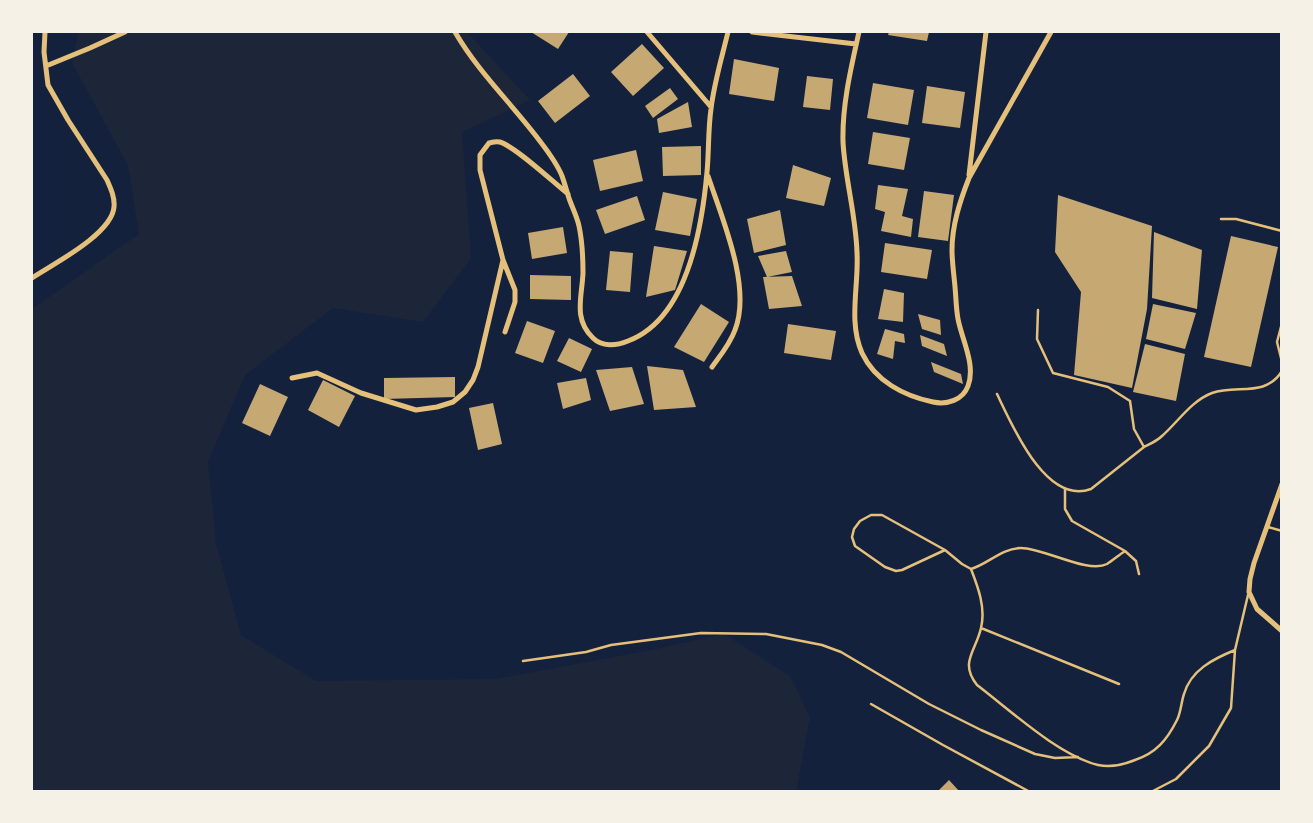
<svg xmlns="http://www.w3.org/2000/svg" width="1313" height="823" viewBox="0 0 1313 823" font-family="'Noto Sans',sans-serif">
<rect width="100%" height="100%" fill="#14213d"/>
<path fill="#1d2539" d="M78,32h389l63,68 -68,32 9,126 -48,64 -90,-14 -88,67 -37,87 8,82 25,91 75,46 180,-2 160,-30 68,-15 66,42 20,41 -14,74h-764v-482l107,-75 -11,-69 -56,-102z"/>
<path fill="#c6a872" d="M531,32h38l-11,17z
M889,32h40l-2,9 -39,-6z
M642,44l22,24 -31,28 -22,-24z
M734,59l45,9 -5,33 -45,-7z
M573,74l17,22 -35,27 -17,-22z
M807,76l26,3 -3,31 -27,-3z
M873,83l41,7 -6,35 -41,-7z
M927,86l38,6 -5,36 -38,-5z
M670,88l8,11 -25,19 -8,-12z
M688,102l4,25 -33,6 -2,-14z
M873,132l37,6 -6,32 -36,-6z
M701,146v29l-38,1 -1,-29z
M636,150l7,31 -43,10 -7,-31z
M793,165l38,13 -7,28 -38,-8z
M878,185l30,4 -6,27 11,3 -2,18 -30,-6 4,-19 -10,-3z
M924,191l30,4 -6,46 -30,-4z
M663,192l34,7 -7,37 -35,-6z
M1058,195l94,31 -5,83 -15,79 -58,-13 7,-83 -26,-40z
M637,196l8,24 -40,14 -9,-24z
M780,210l6,35 -32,8 -7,-34z
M563,227l4,26 -35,6 -4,-26z
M1154,232l48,18 -5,59 -45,-11z
M1231,236l47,11 -27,120 -47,-10z
M885,243l47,7 -5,29 -46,-7z
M654,246l33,5 -12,39 -29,7z
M610,251l23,2 -3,39 -24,-2z
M786,251l6,21 -25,5 -9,-21z
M530,275l41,1v24l-41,-1z
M792,276l10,30 -33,3 -6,-32z
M884,289l20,4 -1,29 -25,-3z
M701,304l28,18 -25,40 -30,-15z
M1153,304l43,9 -11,36 -39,-10z
M918,314l22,6 1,15 -19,-6z
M527,321l28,10 -12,32 -28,-10z
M788,324l48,7 -5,29 -47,-7z
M885,329l19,5 1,9 -10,-2 -2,18 -16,-5z
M920,335l24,9 3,12 -25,-10z
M569,338l23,11 -11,23 -24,-11z
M1145,344l40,10 -9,47 -43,-9z
M931,362l30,12 2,10 -29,-12z
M647,366l36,4 13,37 -42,3z
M632,367l12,37 -34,7 -14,-41z
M455,377v20l-71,2v-21z
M586,378l5,22 -28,9 -6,-26z
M323,380l32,16 -16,31 -31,-17z
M260,384l28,13 -18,39 -28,-13z
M493,403l9,41 -24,6 -9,-42z
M949,780l11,12h-23z"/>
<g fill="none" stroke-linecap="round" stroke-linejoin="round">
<path stroke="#e5c07b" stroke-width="2.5" d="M1221,219h15l46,12
M1038,310l-1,29 16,34 55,14 22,14 4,28 10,18c6,-3 13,-6 18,-11 16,-14 29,-35 50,-43 25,-9 53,5 70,-22
M1282,323l-5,19 5,20
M997,394c15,31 49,112 94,95l53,-42
M1065,489v20l7,12 53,30 11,10 3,13
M1268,527l14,4
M945,550l-43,20 -6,1 -11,-4 -30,-21 -3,-9 2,-8 6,-8 11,-6h11l63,35 17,14 9,5c17,-5 31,-21 50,-21 23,0 67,26 86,16 6,-4 12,-9 18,-13
M971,569c7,18 15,39 10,59 -5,23 -22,34 -4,57 33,25 81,70 121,80 13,3 25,0 37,-5 21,-7 32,-20 42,-40 4,-8 4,-17 7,-26 7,-24 29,-35 51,-44
M981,628l138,56
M523,661l63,-9 25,-7 90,-12 65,1 56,11 19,7 88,52 52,26 54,24 20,4 23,-1
M871,704l72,41 87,47
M1151,792l25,-13 33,-33 22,-38 4,-58 13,-55"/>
<path stroke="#e5c07b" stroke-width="5" d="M455,32c22,38 54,69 81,104 9,12 20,25 26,40 3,8 5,17 8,25 3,8 7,16 9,25 3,14 4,32 4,47 -1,24 -10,46 10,65 9,9 23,8 35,3 59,-22 74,-113 79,-169 2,-21 1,-42 4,-63 3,-26 11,-52 17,-77
M647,32l64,75
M752,32l104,12
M859,32c-8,36 -17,73 -16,110 2,37 13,73 14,111 2,32 -9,69 5,100 13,28 42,43 71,49 14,3 30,-2 35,-16 8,-21 -6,-46 -10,-67 -2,-11 -2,-22 -3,-32 -1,-12 -3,-25 -3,-37 0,-25 8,-49 17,-72l82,-146
M46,66l44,-18 35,-16
M969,175l17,-143
M708,176c14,42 44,111 27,154 -5,14 -15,26 -23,37
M32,278c21,-14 80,-44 82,-71 1,-9 -3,-18 -7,-27l-39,-60 -20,-35 -4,-33 1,-20
M505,332l10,-30v-12l-12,-30 -23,-90v-15l9,-12c5,-1 5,-2 11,-1 16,5 53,40 68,52
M292,378l25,-5 44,20 55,17 21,-3 16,-5 12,-10 8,-12 5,-13 25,-107
M1282,484l-28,79 -4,16 -1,13 8,17 25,22"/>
</g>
<rect width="1313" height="823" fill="none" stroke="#f6f1e7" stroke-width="66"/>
</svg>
